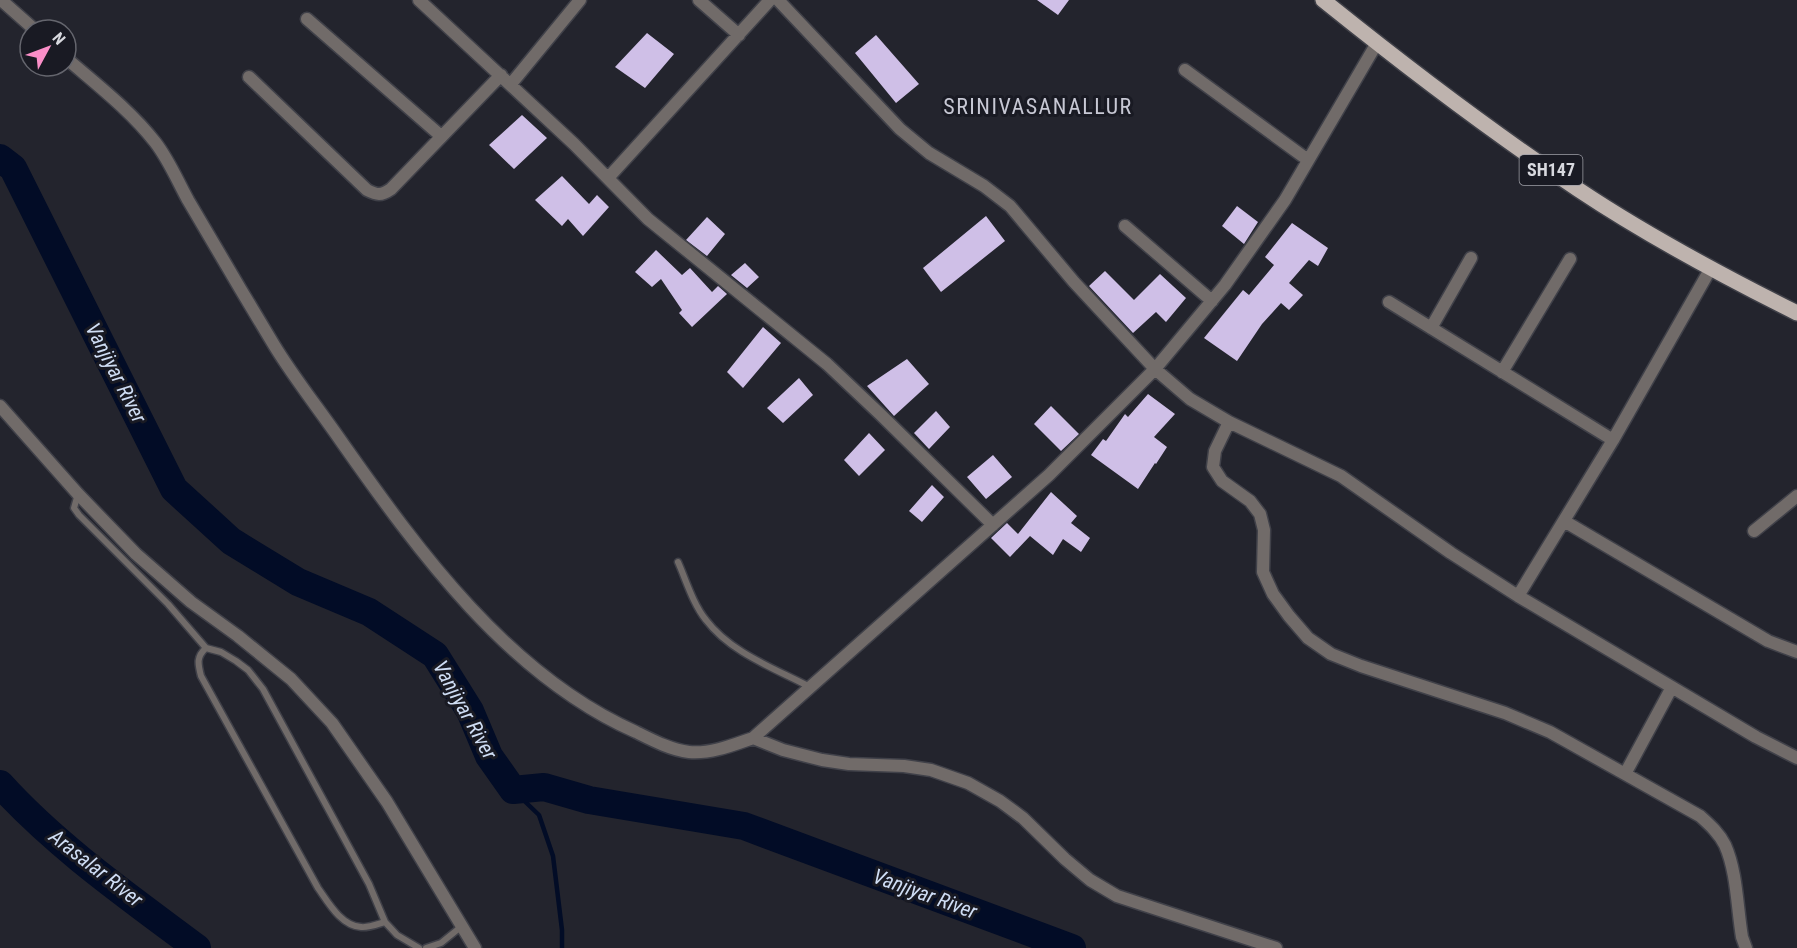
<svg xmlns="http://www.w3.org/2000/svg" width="1797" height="948" viewBox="0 0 1797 948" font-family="'Roboto Condensed',sans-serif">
<rect width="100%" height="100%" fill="#23242d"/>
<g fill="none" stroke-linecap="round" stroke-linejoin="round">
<path stroke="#020c26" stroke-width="4.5" d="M513,790l26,25 14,41 9,74v18"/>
<path stroke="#020c26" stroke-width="28" d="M0,158l13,10 161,321 57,52 67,41 71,30 66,43 35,56 19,45 24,34 31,-3 45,13 155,26 328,122
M0,784c57,63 129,113 197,164"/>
</g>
<path fill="#cfbfe7" d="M1037,0h32l-11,15z
M647,33l27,21 -29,34 -30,-21z
M876,35l43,49 -23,19 -41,-50z
M522,115l25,23 -33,31 -25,-24z
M562,176l27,28 8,-9 12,12 -26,29 -15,-17 -6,7 -27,-26z
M1237,206l21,16 -14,22 -22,-18z
M986,216l19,25 -64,51 -18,-24z
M707,217l18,17 -18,22 -21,-16z
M1292,223l36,25 -10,18 -9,-6 -20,23 14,12 -14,15 -8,-7 -19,21 -25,37 -33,-23 39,-48 6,5 25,-30 -9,-8z
M656,250l26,25 8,-7 22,24 6,-6 9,8 -35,33 -13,-14 3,-3 -21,-31 -9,8 -17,-15z
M745,263l14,14 -12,11 -16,-13z
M1105,271l29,29 26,-26 26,24 -20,24 -10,-10 -23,21 -44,-47z
M763,327l18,16 -38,45 -16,-16z
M907,359l22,25 -35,32 -27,-30z
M799,378l14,17 -30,28 -16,-15z
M1148,394l27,20 -21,23 13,10 -11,17 -1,-1 -17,26 -47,-34 12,-16 3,2 19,-27 3,3z
M1051,406l28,28 -18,17 -27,-27z
M936,411l14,16 -21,22 -15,-16z
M869,433l16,17 -26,26 -15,-16z
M993,455l19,22 -26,22 -19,-22z
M932,485l12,12 -22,25 -13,-11z
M1051,492l26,24 -6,7 19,15 -9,14 -18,-13 -10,16 -23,-19 -20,21 -19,-19 16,-15 11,11z"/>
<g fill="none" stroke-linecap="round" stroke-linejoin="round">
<defs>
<path id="service" d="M78,494l-4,14 5,7 89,89 38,44 15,4 15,9 12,9 15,19 106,195 16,38 12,13 22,13
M678,562c8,18 15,42 28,58 25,33 68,48 104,67
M206,648c-10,9 -8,16 -5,28l117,212c10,14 23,38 43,39 7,1 17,-3 24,-5
M426,948l15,-5 21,-17"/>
<path id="minor" d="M1,0l34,30
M419,0l155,144 74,75 179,145 53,50 113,111
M699,0l40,35
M778,0l122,129 29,24 55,33 26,20 64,76 81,87 35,30 39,23 112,54 110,77 67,43 238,141 41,21
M307,19l134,117
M66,58c30,26 64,52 89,84 14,18 22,38 33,58 28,48 57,97 86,145 20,33 45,64 67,96 78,111 168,235 295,291 16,8 35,18 53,20 22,2 44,-7 64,-14l296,-263 106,-106 70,-84 60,-85 92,-157
M1185,70l123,90
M249,77l118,113c10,5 14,6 24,-1l110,-114
M511,84l69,-84
M608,178l162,-178
M1125,226l87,75
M1389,302l224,138
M1431,328l40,-70
M1502,372l68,-113
M0,406l78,88 58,60 55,48 47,34 53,43 41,44 55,79 88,146
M1229,422l-14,29 -2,16 9,14 28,20 10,13 4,16 -1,42 10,22 16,22 19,22 23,16 30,12 144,47 45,19 150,84c10,9 19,17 25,29 12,27 12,62 17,92l4,11
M1564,521l204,120 29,11
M1754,531l43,-35
M1518,596l95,-156 98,-172
M753,738l30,12 39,10 27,4 55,2 27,4 37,13 32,18 23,17 42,41 25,21 27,16 159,52
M1625,774l47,-87"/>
<path id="primary" d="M1323,0c82,66 167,131 256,190 69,46 144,86 218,123"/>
</defs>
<use href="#service" stroke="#404149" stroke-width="9"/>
<use href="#minor" stroke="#404149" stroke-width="15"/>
<use href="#primary" stroke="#404149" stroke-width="18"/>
<use href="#service" stroke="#716b69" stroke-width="6"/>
<use href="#minor" stroke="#716b69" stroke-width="12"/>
<use href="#primary" stroke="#beb3ae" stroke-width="15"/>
</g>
<g text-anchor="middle" stroke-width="6" stroke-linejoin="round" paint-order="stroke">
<rect fill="#191a23" stroke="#9e9fa6" stroke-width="1.5" x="1519.5" y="155" width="63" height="30" rx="4.5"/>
<g font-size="18" font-weight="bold" fill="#d7d8de">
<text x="1551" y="176">SH147</text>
</g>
<g font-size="21" font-style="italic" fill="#cfddf4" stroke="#191a23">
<text transform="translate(116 373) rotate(63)" y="7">Vanjiyar River</text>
<text transform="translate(465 710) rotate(61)" y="7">Vanjiyar River</text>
<text transform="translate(96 868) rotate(38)" y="7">Arasalar River</text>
<text transform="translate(925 894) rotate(20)" y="7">Vanjiyar River</text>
</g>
<g font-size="22" letter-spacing="1.5" fill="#c7c8d4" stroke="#191a23">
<text x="1038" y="114">SRINIVASANALLUR</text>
</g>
</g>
<g transform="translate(48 48) rotate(49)"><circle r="28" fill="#191a23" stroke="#65666e" stroke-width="1.5"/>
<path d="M0-4.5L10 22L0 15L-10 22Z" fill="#fa8fc8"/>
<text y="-9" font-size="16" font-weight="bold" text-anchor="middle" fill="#d7d8de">N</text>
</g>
</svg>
